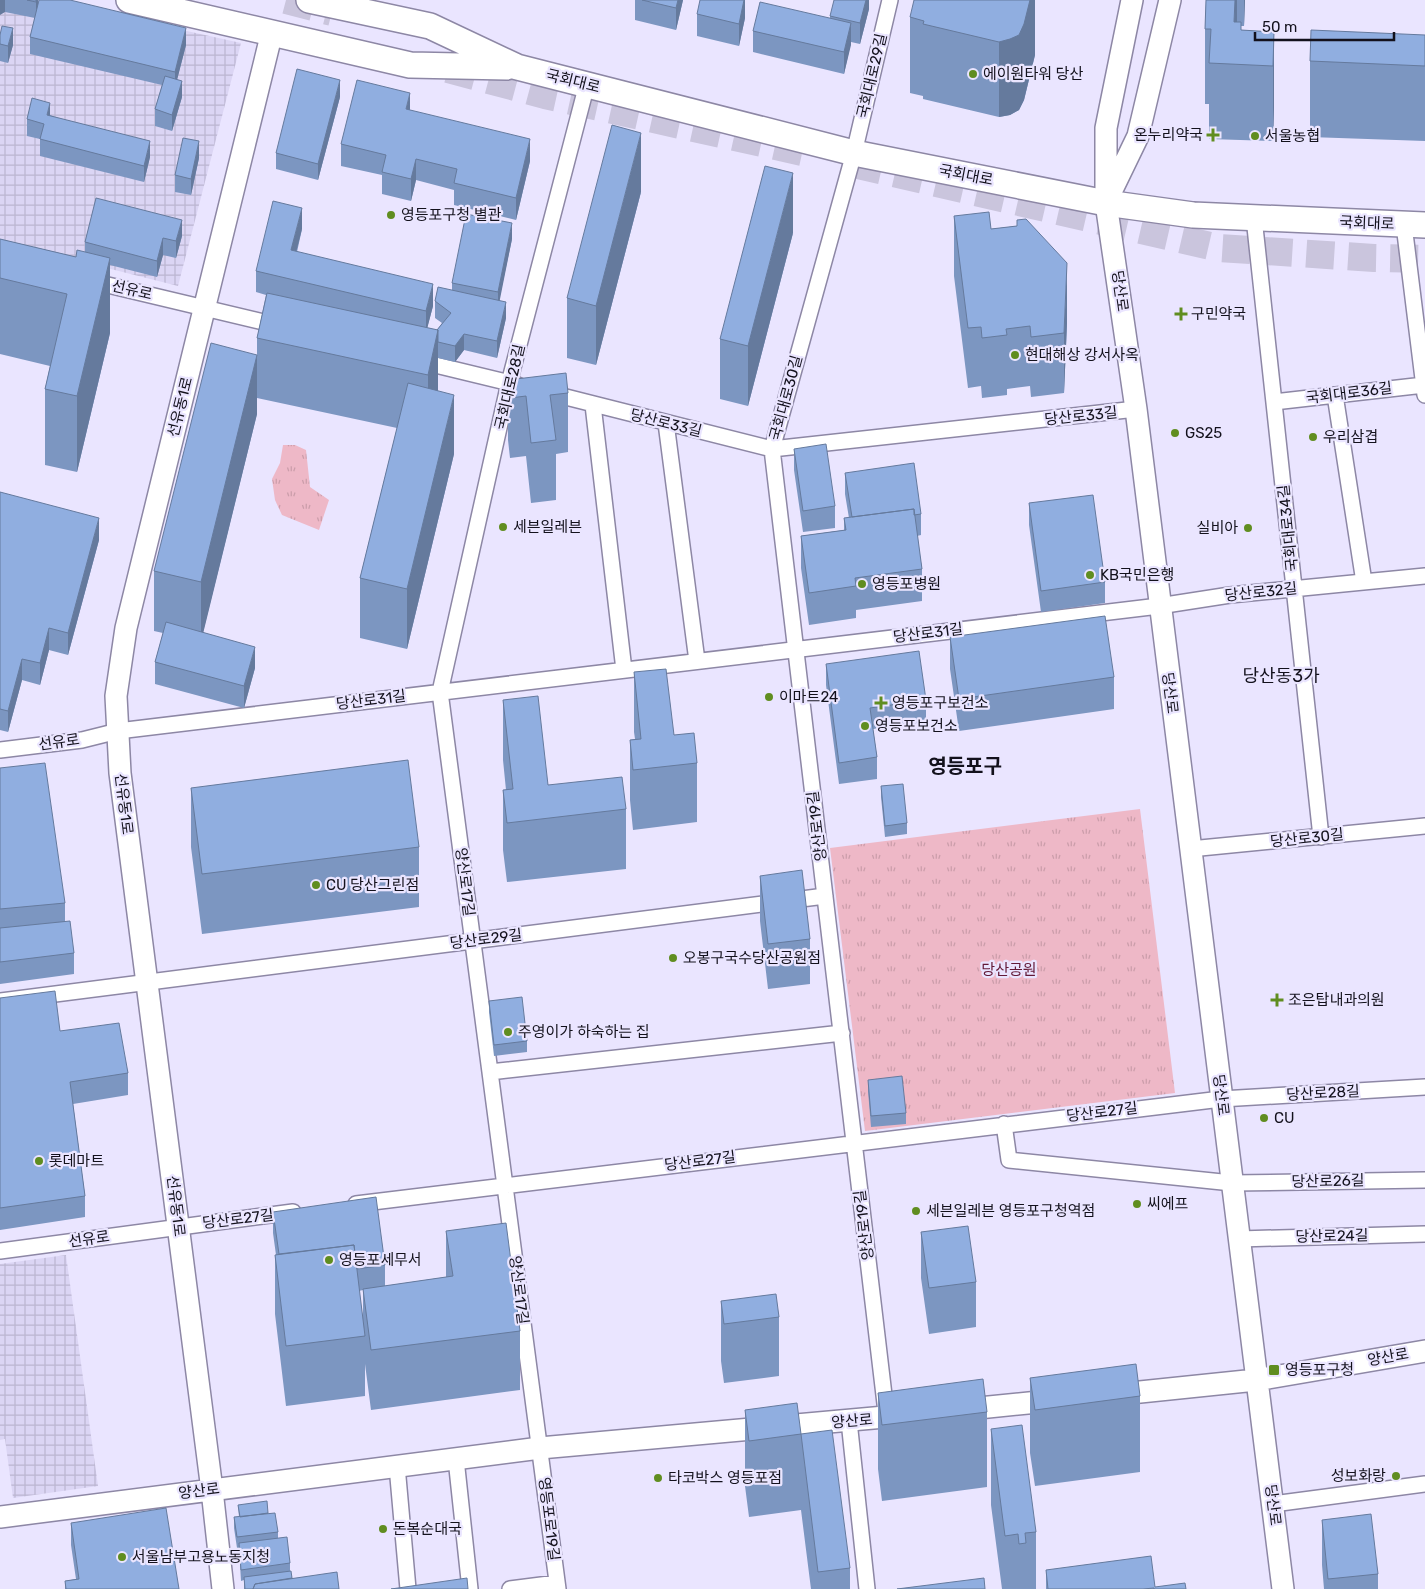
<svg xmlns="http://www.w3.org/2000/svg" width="1425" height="1589" viewBox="0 0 1425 1589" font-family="Rubik,'Noto Sans KR',sans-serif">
<defs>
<pattern id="industrial-grid" width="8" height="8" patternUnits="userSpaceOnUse" patternTransform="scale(1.25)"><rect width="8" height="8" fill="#dbd5f4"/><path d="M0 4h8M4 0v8" fill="none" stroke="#bbb6d1"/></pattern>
<pattern id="park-tufts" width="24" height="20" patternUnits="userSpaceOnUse" patternTransform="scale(1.25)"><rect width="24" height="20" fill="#eeb8c7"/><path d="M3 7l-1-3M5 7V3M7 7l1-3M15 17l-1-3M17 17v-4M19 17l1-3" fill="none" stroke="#cb9daa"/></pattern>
</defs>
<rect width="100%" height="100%" fill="#eae5ff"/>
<path fill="url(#industrial-grid)" d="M0,0h47l194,43 -63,243 -178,-45z
M66,1255l32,231 -85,12 -8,-59 -5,1v-176z"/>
<path fill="url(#park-tufts)" d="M283,445h12l11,5 4,37 19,13 -10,30 -37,-15 -7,-15 -3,-21 8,-16z
M1140,809l35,284 -310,38 -35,-283z"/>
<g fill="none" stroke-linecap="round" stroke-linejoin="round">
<path stroke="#cac5dd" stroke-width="28" stroke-dasharray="28 14" stroke-linecap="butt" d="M286,0l46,12
M448,69l97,26 262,58
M854,164l365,84 155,10 51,1"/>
<defs>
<path id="street" d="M1254,218l67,619
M1404,225l21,170
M91,281l189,45
M419,361l99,24
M550,393l222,56 364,-40
M1335,395l29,187
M1274,402l150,-17
M593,405l31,265
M666,423l31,238
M0,750l82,-10 36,-9 1041,-125 71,-11 195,-19
M1190,849l235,-23
M0,1001l825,-105
M490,1072l352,-39
M1004,1124l5,36 223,23 193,-3
M356,1204l865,-105 204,-12
M1239,1239l186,-5
M0,1251l293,-39
M886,1412l-114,-963 82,-296 36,-153
M849,1421l18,168
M456,1459l14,130
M397,1466l11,123
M1273,1504l152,-20
M510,1589l47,-6
M558,1589l-118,-897 69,-309 78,-299"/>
<path id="secondary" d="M1132,0l-26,128v75l30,206 147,1180
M1108,198l30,-62 32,-136
M1111,1395l145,-15 169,-29
M959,1410l99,-10
M0,1517l540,-69 367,-33
M223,1589l-11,-99 -92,-717 -4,-77 10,-68 146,-596"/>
<path id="primary" d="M129,0l281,65 97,2
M309,0l121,26 87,41 337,86 252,50 87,12 232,10"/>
</defs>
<use href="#street" stroke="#8d87a5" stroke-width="18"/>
<use href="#secondary" stroke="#8d87a5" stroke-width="24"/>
<use href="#primary" stroke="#8d87a5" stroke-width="28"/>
<use href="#street" stroke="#fff" stroke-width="15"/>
<use href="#secondary" stroke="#fff" stroke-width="21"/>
<use href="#primary" stroke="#fff" stroke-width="25"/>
</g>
<path fill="#7c96c1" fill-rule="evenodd" d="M0,0h38v3l148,42 -9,34 5,18 -10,34 -17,-5v-17l7,-24 -132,-31v-17l5,-19 -30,-6z
M635,0h48l-7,30 -41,-10z
M745,0v18l-6,28 -42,-10v-22z
M869,0v9l-9,35 -9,-2 -7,32 -91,-22v-21l77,-13v-2z
M1035,0v55l-11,45 -5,10 -9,5 -11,2 -76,-18v-3l-13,-3v-76z
M1206,0h39l-1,26h-3v4l33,2v75l-1,34 -64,-2v-35h-4v-75z
M0,35l13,10 -5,18 -8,-2z
M1425,35v106l-115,-4v-76z
M340,97l-22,83 -42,-11v-16z
M410,110l120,51 -14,59 -62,-15v-15l-38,-10 -5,21 -29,-7v-19l-41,-9v-22z
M50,115l100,42 -6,25 -104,-26v-17l-13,-3v-17z
M199,158l-8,37 -16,-3v-17z
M641,192l-45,173 -29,-7v-60z
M954,216l37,13 26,-3v-6l50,103 -3,70 -33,4 -1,-11 -23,3v6l-25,3 -1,-12 -13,2 -14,-112z
M302,229l-5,23 136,54 -6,22 10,2 5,-7 -7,-5v-17l17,-11v-7l60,-44 -13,61 7,18 -9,40 -33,-8 -9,12 -17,-4v33l16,63 -47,195 -47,-11v-60l37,-150 -140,-30v16l-54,218 52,36 -11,40 -89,-24v-22l8,-29 -9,-2v-60l103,-216v-17l9,-43 -10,-3v-21z
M793,233l-45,173 -28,-7v-60z
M182,236l-6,22 -13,-3 -6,22 -47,-12v68l-33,139 -32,-7v-76l5,-23 -50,-12v-115l76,18 9,-5v-10z
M508,380l60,13v59l-12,2v46l-25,3 -5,-47 -16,2 -2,-18z
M794,449l41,57v22l-32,4 -9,-62z
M845,473l76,41v21l-4,1 5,33v32l-66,9v8l-47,7 -8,-57v-32l43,-6v-12h5l-4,-24z
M0,492l99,48 -31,115 -19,-5 -9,35 -18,-5 -14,52 -8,-2z
M1029,503l76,79v21l-64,9 -12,-87z
M950,637l164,40v32l-155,22 -9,-62z
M826,664l100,36v22l-53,7 4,28v22l-38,5 -13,-99z
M634,672l40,63 23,28v59l-64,8 -3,-30v-60l5,-1 -1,-7z
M503,700l45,85 78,24v60l-119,13 -4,-32v-60h3l-3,-30z
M0,768l65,135v18l9,32v21l-74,10z
M881,786l26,37v11l-22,3 -4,-40z
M191,788l228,59v60l-217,27 -11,-87z
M760,876l50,63v45l-42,5 -8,-68z
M0,998l60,33 68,42v22l-55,9 12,92v21l-85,13z
M489,1001l38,40v11l-33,4 -5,-44z
M868,1080l38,33v11l-35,3 -3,-36z
M273,1212l112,53v21l61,-9v-46l74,100v59l-149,20 -6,-46v32l-79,10 -11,-92v-59h1l-3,-22zM363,1290v29l-4,-28z
M921,1232l55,50v45l-47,7 -8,-56z
M721,1301l58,16v59l-55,7 -3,-22z
M1030,1378l110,18v76l-105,14 -5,-33z
M878,1393l109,19v75l-105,14 -4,-32z
M745,1410l56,24 49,134v21h-39l-10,-79 -52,7 -4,-31z
M991,1429l45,103v57h-34l-11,-84z
M238,1505l30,8 10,19v6l12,25v8l2,7 47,11h-95v-9l-3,1 -2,-33h-2l-3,-20v-11h5z
M1322,1520l56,54v15h-54l-2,-24z
M71,1523l108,66h-114v-8l11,-2 -5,-34z
M1046,1570l109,17 31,2h-140z"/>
<path fill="#657a9d" d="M0,0h5v12l-5,3z
M36,0h2v6l-2,12z
M678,0h5l-7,30v-22z
M744,0h1v18l-6,28v-22z
M866,0h3v9l-9,35v-21z
M1030,0h5v55l-11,45 -5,10 -9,5 -11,2v-75z
M1235,0h2v26l-3,-4z
M1244,0h1l-1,26z
M851,23v22l-7,29v-22z
M13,28v17l-5,18v-17z
M186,28v17l-11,43v-16z
M1274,32v75l-1,34v-75z
M340,80v17l-22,83v-16z
M182,81v16l-10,34v-16z
M410,93v21l-4,-5z
M50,103v16l-3,-4z
M641,133v59l-45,173v-59z
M530,139v22l-14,59v-22z
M150,141v16l-6,25v-16z
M199,141v17l-8,37v-16z
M416,159v21l-5,21v-22z
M793,173v60l-45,173v-60z
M302,208v21l-11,43v-22z
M182,220v16l-6,22v-17z
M512,223v16l-14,70v-17z
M163,238v17l-6,22v-16z
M110,258v75l-33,139v-76z
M1067,263v60l-3,70v-60z
M433,284v22l-7,27v-22z
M506,302v16l-9,40v-17z
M438,330v60l-10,45v-60z
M464,334v16l-9,12v-16z
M257,355v59l-56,228v-60z
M454,395v59l-47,195v-60z
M99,518v22l-31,115v-22z
M49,628v22l-9,35v-22z
M255,647v21l-11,40v-22z
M22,659v21l-14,52v-21z"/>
<path fill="#90aee0" stroke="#657a9d" d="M27,0h9v2z
M39,0h31l116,28 -11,44 -145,-35z
M642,0h36l-2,8z
M700,0h44l-5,24 -42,-10z
M834,0h32l-6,23 -30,-7z
M914,0h116l-6,24 -5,11 -9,4 -11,3 -76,-18 1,-3 -14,-4z
M1206,0h29l-1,22h7v8l33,2 -1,34 -64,-3 2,-34h-6z
M760,2l91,21 -7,29 -91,-21z
M2,26l11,2 -5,18 -8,-2v-9z
M1311,30l114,5v31l-115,-5z
M297,69l43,11 -22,84 -42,-11z
M165,76l17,5 -10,34 -17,-6z
M357,80l53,13 -4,16 124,30 -14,59 -62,-15 3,-14 -41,-10 -5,20 -29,-7 4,-17 -45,-11z
M32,98l18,5 -3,12 103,26 -6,25 -104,-27 4,-15 -17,-5z
M612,125l29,8 -45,173 -29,-8z
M183,138l16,3 -8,38 -16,-4z
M765,166l28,7 -45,173 -28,-7z
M96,198l86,22 -6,21 -13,-3 -6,23 -72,-19z
M273,201l29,7 -11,42 142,34 -7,27 -170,-40z
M989,212l2,17 26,-3v-6l9,-1 41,44 -3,70 -33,4 -1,-11 -24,3 1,6 -25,3 -1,-11 -13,1 -14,-112z
M466,214l46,9 -14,69 -46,-9z
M0,239l76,18 1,-7 33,8 -33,138 -32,-7 22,-95 -67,-16z
M438,287l68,15 -9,39 -33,-7 -9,12 -17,-4v-12h-1l14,-17 -16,-12z
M267,293l171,37 -10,45 -171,-37z
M211,343l46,12 -56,227 -47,-11z
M566,373l2,20 -18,2 6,45 -25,3 -5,-47 -16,2 -2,-18z
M408,383l46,12 -47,194 -47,-11z
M826,444l9,62 -32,5 -9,-62z
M914,463l7,51 -7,1v-6l-62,8 -7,-44z
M0,492l99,26 -31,115 -19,-5 -9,35 -18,-4 -14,52 -8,-2z
M1093,495l12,87 -64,9 -12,-88z
M914,509l8,60 -67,9 1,8 -47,7 -8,-57 45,-6 -2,-12z
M1105,616l9,61 -155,22 -9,-62z
M166,622l89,25 -11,39 -89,-24z
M919,651l7,49 -56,8 7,49 -38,6 -13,-99z
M666,669l8,66 20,-2 3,30 -64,7 -3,-30 11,-1 -7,-67z
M538,696l10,89 74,-8 4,32 -119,14 -4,-33 10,-1 -10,-89z
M408,760l11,87 -217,27 -11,-86z
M45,763l20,140 -65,6v-141z
M903,784l4,39 -22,3 -4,-40z
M802,870l8,69 -42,5 -8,-68z
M70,921l4,32 -74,9v-34z
M55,991l5,40 59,-8 9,50 -58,9 15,114 -85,12v-210z
M522,997l5,44 -33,4 -5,-44z
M902,1076l4,37 -35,3 -3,-36z
M376,1197l9,68 -28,4 -3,-24 -75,9 -6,-42z
M506,1223l14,108 -149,19 -8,-61 90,-13 -7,-45z
M968,1226l8,56 -47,6 -8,-56z
M354,1245l11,91 -79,10 -11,-91z
M776,1294l3,23 -55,7 -3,-23z
M1136,1364l4,32 -105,14 -5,-32z
M983,1379l4,33 -105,13 -4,-32z
M797,1403l4,31 31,-4 18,138 -32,4 -17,-138 -52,7 -4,-31z
M1022,1425l14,107 -11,1 1,10 -7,1 -1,-10 -13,2 -14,-107z
M267,1501l1,12 -28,4 -2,-12z
M166,1508l13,81h-113l-1,-8 14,-2 -8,-56z
M275,1513l3,19 -41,5 -3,-20z
M1371,1514l7,60 -50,5 -6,-59z
M287,1537l3,26 -49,7 -2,-27z
M1151,1556l4,31 30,-4 1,6h-32v-1l-11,1h-95l-2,-19z
M291,1571l1,7 -37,6 -2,5h-8l-1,-12z
M337,1572l2,17h-86l2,-5z
M467,1578l1,11h-77z
M984,1578l1,11h-88z"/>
<g fill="#608d20" stroke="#eae5ff" stroke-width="2">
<circle cx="973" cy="74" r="5"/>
<path d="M1210.5 127.5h5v5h5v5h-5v5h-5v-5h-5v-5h5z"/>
<circle cx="1255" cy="136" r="5"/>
<circle cx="391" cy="215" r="5"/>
<path d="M1178.5 306.5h5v5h5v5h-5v5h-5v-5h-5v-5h5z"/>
<circle cx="1015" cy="355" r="5"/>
<circle cx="1175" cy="433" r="5"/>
<circle cx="1313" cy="437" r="5"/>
<circle cx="503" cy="527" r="5"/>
<circle cx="1248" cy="528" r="5"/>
<circle cx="1090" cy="575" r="5"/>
<circle cx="862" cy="584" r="5"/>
<circle cx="769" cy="697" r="5"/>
<path d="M878.5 695.5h5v5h5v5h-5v5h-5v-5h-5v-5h5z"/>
<circle cx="865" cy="726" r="5"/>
<circle cx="316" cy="885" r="5"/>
<circle cx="673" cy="958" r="5"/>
<path d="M1274.5 992.5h5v5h5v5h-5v5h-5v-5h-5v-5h5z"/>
<circle cx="508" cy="1032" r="5"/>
<circle cx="1264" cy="1118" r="5"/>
<circle cx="39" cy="1161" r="5"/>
<circle cx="1137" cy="1204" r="5"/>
<circle cx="916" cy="1211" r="5"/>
<circle cx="329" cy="1260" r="5"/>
<rect x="1268" y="1364" width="12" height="12" rx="2.5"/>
<circle cx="1396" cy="1476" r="5"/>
<circle cx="658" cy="1478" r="5"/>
<circle cx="383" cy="1529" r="5"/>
<circle cx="122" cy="1557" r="5"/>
</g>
<g text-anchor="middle" stroke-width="4.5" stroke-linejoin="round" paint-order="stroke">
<g font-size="15" fill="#13111c" stroke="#eae5ff" text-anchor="start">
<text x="983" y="79">에이원타워 당산</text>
<text x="1203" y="140" text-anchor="end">온누리약국</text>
<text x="1265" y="141">서울농협</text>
<text x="401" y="220">영등포구청 별관</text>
<text x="1191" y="319">구민약국</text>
<text x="1025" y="360">현대해상 강서사옥</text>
<text x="1185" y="438">GS25</text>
<text x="1323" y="442">우리삼겹</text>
<text x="513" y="532">세븐일레븐</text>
<text x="1238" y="533" text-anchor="end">실비아</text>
<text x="1100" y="580">KB국민은행</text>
<text x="872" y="589">영등포병원</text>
<text x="779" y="702">이마트24</text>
<text x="892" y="708">영등포구보건소</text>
<text x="875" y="731">영등포보건소</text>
<text x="326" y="890">CU 당산그린점</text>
<text x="683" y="963">오봉구국수당산공원점</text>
<text x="1288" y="1005">조은탑내과의원</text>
<text x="518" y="1037">주영이가 하숙하는 집</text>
<text x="1274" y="1123">CU</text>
<text x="49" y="1166">롯데마트</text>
<text x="1147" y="1209">씨에프</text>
<text x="926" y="1216">세븐일레븐 영등포구청역점</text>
<text x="339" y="1265">영등포세무서</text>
<text x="1285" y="1375">영등포구청</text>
<text x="1386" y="1481" text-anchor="end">성보화랑</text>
<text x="668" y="1483">타코박스 영등포점</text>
<text x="393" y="1534">돈복순대국</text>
<text x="132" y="1562">서울남부고용노동지청</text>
</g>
<g font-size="15" fill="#13111c" stroke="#eae5ff">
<text transform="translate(872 76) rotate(-77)" y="5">국회대로29길</text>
<text transform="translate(573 81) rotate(14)" y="5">국회대로</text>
<text transform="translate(966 175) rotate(11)" y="5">국회대로</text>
<text transform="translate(1367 223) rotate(2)" y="5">국회대로</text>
<text transform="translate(132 290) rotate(13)" y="5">선유로</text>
<text transform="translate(1120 291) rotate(82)" y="5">당산로</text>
<text transform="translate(510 387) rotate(-77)" y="5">국회대로28길</text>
<text transform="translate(1349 393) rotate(-7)" y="5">국회대로36길</text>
<text transform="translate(786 398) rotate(-75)" y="5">국회대로30길</text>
<text transform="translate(180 407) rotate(-76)" y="5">선유동1로</text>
<text transform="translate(1081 416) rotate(-6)" y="5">당산로33길</text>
<text transform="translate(666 423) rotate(14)" y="5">당산로33길</text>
<text transform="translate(1288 528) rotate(-96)" y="5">국회대로34길</text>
<text transform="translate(1261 592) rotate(-6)" y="5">당산로32길</text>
<text transform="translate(928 633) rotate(-7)" y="5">당산로31길</text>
<text transform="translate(1170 693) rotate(83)" y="5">당산로</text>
<text transform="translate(371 700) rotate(-7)" y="5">당산로31길</text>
<text transform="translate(59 742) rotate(-8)" y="5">선유로</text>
<text transform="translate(124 804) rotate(83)" y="5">선유동1로</text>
<text transform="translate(817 826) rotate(-97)" y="5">양산로19길</text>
<text transform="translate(1307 838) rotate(-6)" y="5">당산로30길</text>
<text transform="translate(465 882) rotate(83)" y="5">양산로17길</text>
<text transform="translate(486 939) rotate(-7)" y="5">당산로29길</text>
<text transform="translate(1323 1093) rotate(-3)" y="5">당산로28길</text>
<text transform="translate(1221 1095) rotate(83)" y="5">당산로</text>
<text transform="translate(1102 1112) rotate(-7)" y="5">당산로27길</text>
<text transform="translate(700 1161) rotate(-7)" y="5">당산로27길</text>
<text transform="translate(1328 1181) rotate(-1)" y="5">당산로26길</text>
<text transform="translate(176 1206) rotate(83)" y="5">선유동1로</text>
<text transform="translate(238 1219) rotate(-7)" y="5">당산로27길</text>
<text transform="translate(864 1225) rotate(-97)" y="5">양산로19길</text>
<text transform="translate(1332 1236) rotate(-1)" y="5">당산로24길</text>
<text transform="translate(89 1239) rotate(-8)" y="5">선유로</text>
<text transform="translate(519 1290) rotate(83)" y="5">양산로17길</text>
<text transform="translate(1388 1357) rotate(-10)" y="5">양산로</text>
<text transform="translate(852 1421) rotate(-5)" y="5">양산로</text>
<text transform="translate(199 1491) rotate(-7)" y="5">양산로</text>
<text transform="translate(1273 1505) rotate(83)" y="5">당산로</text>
<text transform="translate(549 1519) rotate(83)" y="5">영등포로19길</text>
</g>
<g font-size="15" fill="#631937" stroke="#eae5ff">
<text x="1009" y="975">당산공원</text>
</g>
<g font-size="18" fill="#13111c" stroke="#eae5ff">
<text x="1281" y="682">당산동3가</text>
</g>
<g font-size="20" font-weight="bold" fill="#13111c" stroke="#eae5ff">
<text x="965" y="773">영등포구</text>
</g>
</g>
<path d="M1255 32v8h139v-8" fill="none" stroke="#13111c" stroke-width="2.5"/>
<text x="1262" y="32" font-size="15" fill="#13111c" stroke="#eae5ff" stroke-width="4" paint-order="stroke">50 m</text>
</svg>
